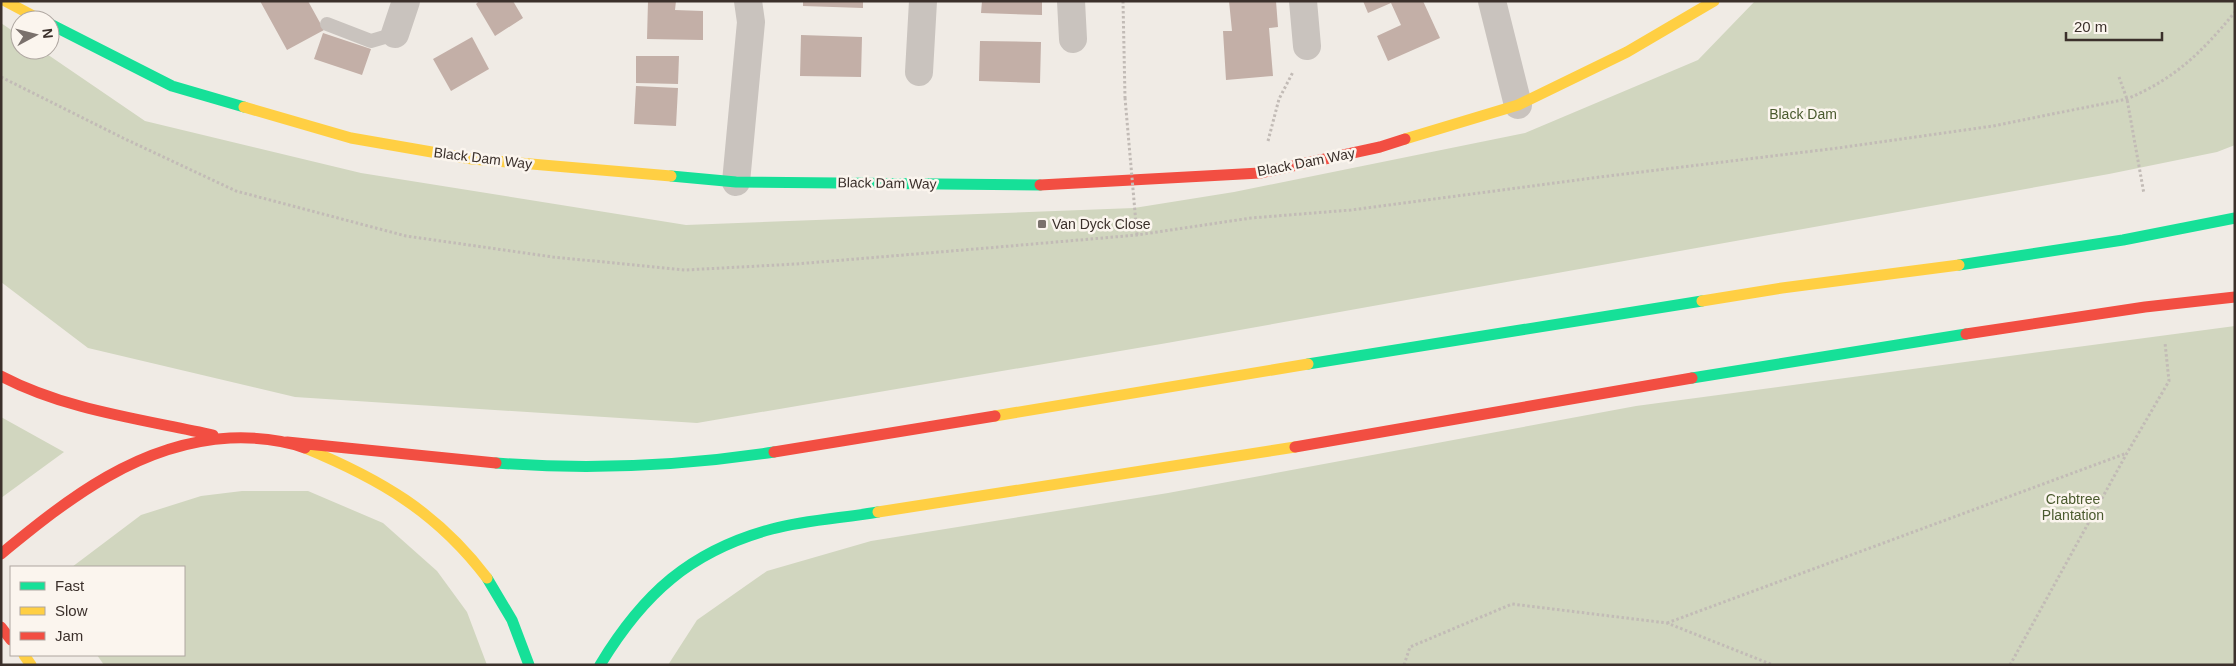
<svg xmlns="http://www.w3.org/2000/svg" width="2236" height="666" viewBox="0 0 2236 666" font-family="Helvetica,sans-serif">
<rect width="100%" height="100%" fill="#f0ebe5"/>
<path fill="#d1d6bf" d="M1755,1h480v144l-18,7 -108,22 -942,169 -470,80 -402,-26 -207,-49 -87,-66v-259l19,13v14h21l104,71 216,52 325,52 448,-17 100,-16 291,-59 173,-73z
M2235,326v339h-1567l29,-45 70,-49 104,-30 297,-48 468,-87z
M1,417l63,35 -63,46z
M242,491h66l75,32 54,48 30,41 20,53h-383l-7,-10h87v-88h-112l69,-52 60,-19z"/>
<path fill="#c3afa7" d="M260,1h48l16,29 -37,20z
M479,1h34l10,17 -28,18 -19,-32z
M648,1h28l-1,9 28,1v29l-56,-1z
M803,1h60v7l-60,-2z
M982,1h60v14l-61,-2z
M1229,1h47l2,26 -9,1 4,48 -47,4 -3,-49h9z
M1363,1h60l17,37 -52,23 -11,-25 24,-11 -10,-22 -23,10z
M323,33l48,16 -9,26 -48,-16z
M801,35l61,2 -1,40 -61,-1z
M472,37l17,32 -38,22 -18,-32z
M980,41l61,1 -1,41 -61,-2z
M636,56h43l-1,28 -42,-1z
M636,86l42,2 -2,38 -42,-2z"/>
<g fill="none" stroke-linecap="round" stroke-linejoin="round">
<path stroke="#c2bbb6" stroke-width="3" stroke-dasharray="2.5 2.5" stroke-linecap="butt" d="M1123,1l2,97
M1,77l122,61 113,53 170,45 147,21 132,13 111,-6 191,-16 150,-13 114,-17 100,-8 249,-33 238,-29 155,-22 134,-27c49,-21 74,-46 108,-87
M2119,77l8,22 17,95
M1268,141l11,-42 14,-27
M1667,623l460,-170
M1404,665l6,-18 102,-43 155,19 106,42
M2010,665l117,-212 42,-72 -4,-38"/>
<path stroke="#c9c3be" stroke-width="14" d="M327,24l44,17 24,-7"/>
<path stroke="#c9c3be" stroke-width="28" d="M1071,1l2,38
M1303,1l4,45
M1492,1l26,104
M395,34l11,-33
M919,72l4,-71
M736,182l15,-160 -3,-21"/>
<path stroke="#16e098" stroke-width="11" d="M50,24l122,62 72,21
M671,176l65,6 304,3
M1959,265l164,-25 112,-22
M1308,364l394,-63
M1692,378l274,-44
M496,463c93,7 186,3 278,-11
M487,578l25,42 17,45
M600,665c43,-71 90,-114 172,-136 34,-9 71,-11 106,-17"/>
<path stroke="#ffcf43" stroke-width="11" d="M5,1l36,19
M244,107l107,31 121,21 199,17
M1405,139l113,-34 109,-53 87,-51
M1702,301l80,-13 177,-23
M995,416l313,-52
M305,448c75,31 132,64 182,130
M878,512l417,-65
M24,655l7,10"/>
<path stroke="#f24e42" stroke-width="11" d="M1040,185l220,-12 120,-26 25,-8
M1966,334l179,-27 90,-10
M1,376c65,34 140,43 212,59
M287,442l209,21
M1295,447l397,-69
M774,452l221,-36
M1,554c68,-56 138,-111 229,-116 26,-1 51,1 75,10
M1,627l10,13"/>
<path stroke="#c2bbb6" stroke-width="3" stroke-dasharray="2.5 2.5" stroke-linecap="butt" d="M1125,98l12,137"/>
</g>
<rect fill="#7a716c" stroke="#fbf5ee" stroke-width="2" x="1037" y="219" width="10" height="10" rx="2.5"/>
<g text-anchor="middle" stroke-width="5" stroke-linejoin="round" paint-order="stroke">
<g font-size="14" fill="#4a5a2e" stroke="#fbf5ee">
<text x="1803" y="119">Black Dam</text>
<text x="2073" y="504">Crabtree<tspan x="2073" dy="16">Plantation</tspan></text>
</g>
<g font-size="14" fill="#3b302b" stroke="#fbf5ee">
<text transform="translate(483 158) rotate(7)" y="5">Black Dam Way</text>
<text transform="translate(1306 162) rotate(-11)" y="5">Black Dam Way</text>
<text transform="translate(887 183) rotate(1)" y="5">Black Dam Way</text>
</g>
<g font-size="14" fill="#3b302b" stroke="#fbf5ee" text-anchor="start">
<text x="1052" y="229">Van Dyck Close</text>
</g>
</g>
<rect width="2236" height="666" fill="none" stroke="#3b302b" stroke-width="5"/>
<rect x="10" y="566" width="175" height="90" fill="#fbf5ee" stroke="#aea6a0"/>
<rect x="20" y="582" width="25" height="8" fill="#16e098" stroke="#aea6a0"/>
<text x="55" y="591" font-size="15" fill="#3b302b">Fast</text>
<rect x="20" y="607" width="25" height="8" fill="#ffcf43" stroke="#aea6a0"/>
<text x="55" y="616" font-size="15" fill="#3b302b">Slow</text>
<rect x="20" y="632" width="25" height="8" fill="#f24e42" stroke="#aea6a0"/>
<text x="55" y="641" font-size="15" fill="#3b302b">Jam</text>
<g transform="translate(35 35) rotate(83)"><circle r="24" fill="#fbf5ee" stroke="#aea6a0"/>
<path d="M0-4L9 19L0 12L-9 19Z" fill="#7a716c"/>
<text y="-8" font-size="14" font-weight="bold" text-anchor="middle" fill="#3b302b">N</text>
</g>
<path d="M2066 32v8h96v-8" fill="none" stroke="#3b302b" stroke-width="2.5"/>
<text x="2074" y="32" font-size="15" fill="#3b302b" stroke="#fbf5ee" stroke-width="4" paint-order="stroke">20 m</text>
</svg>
